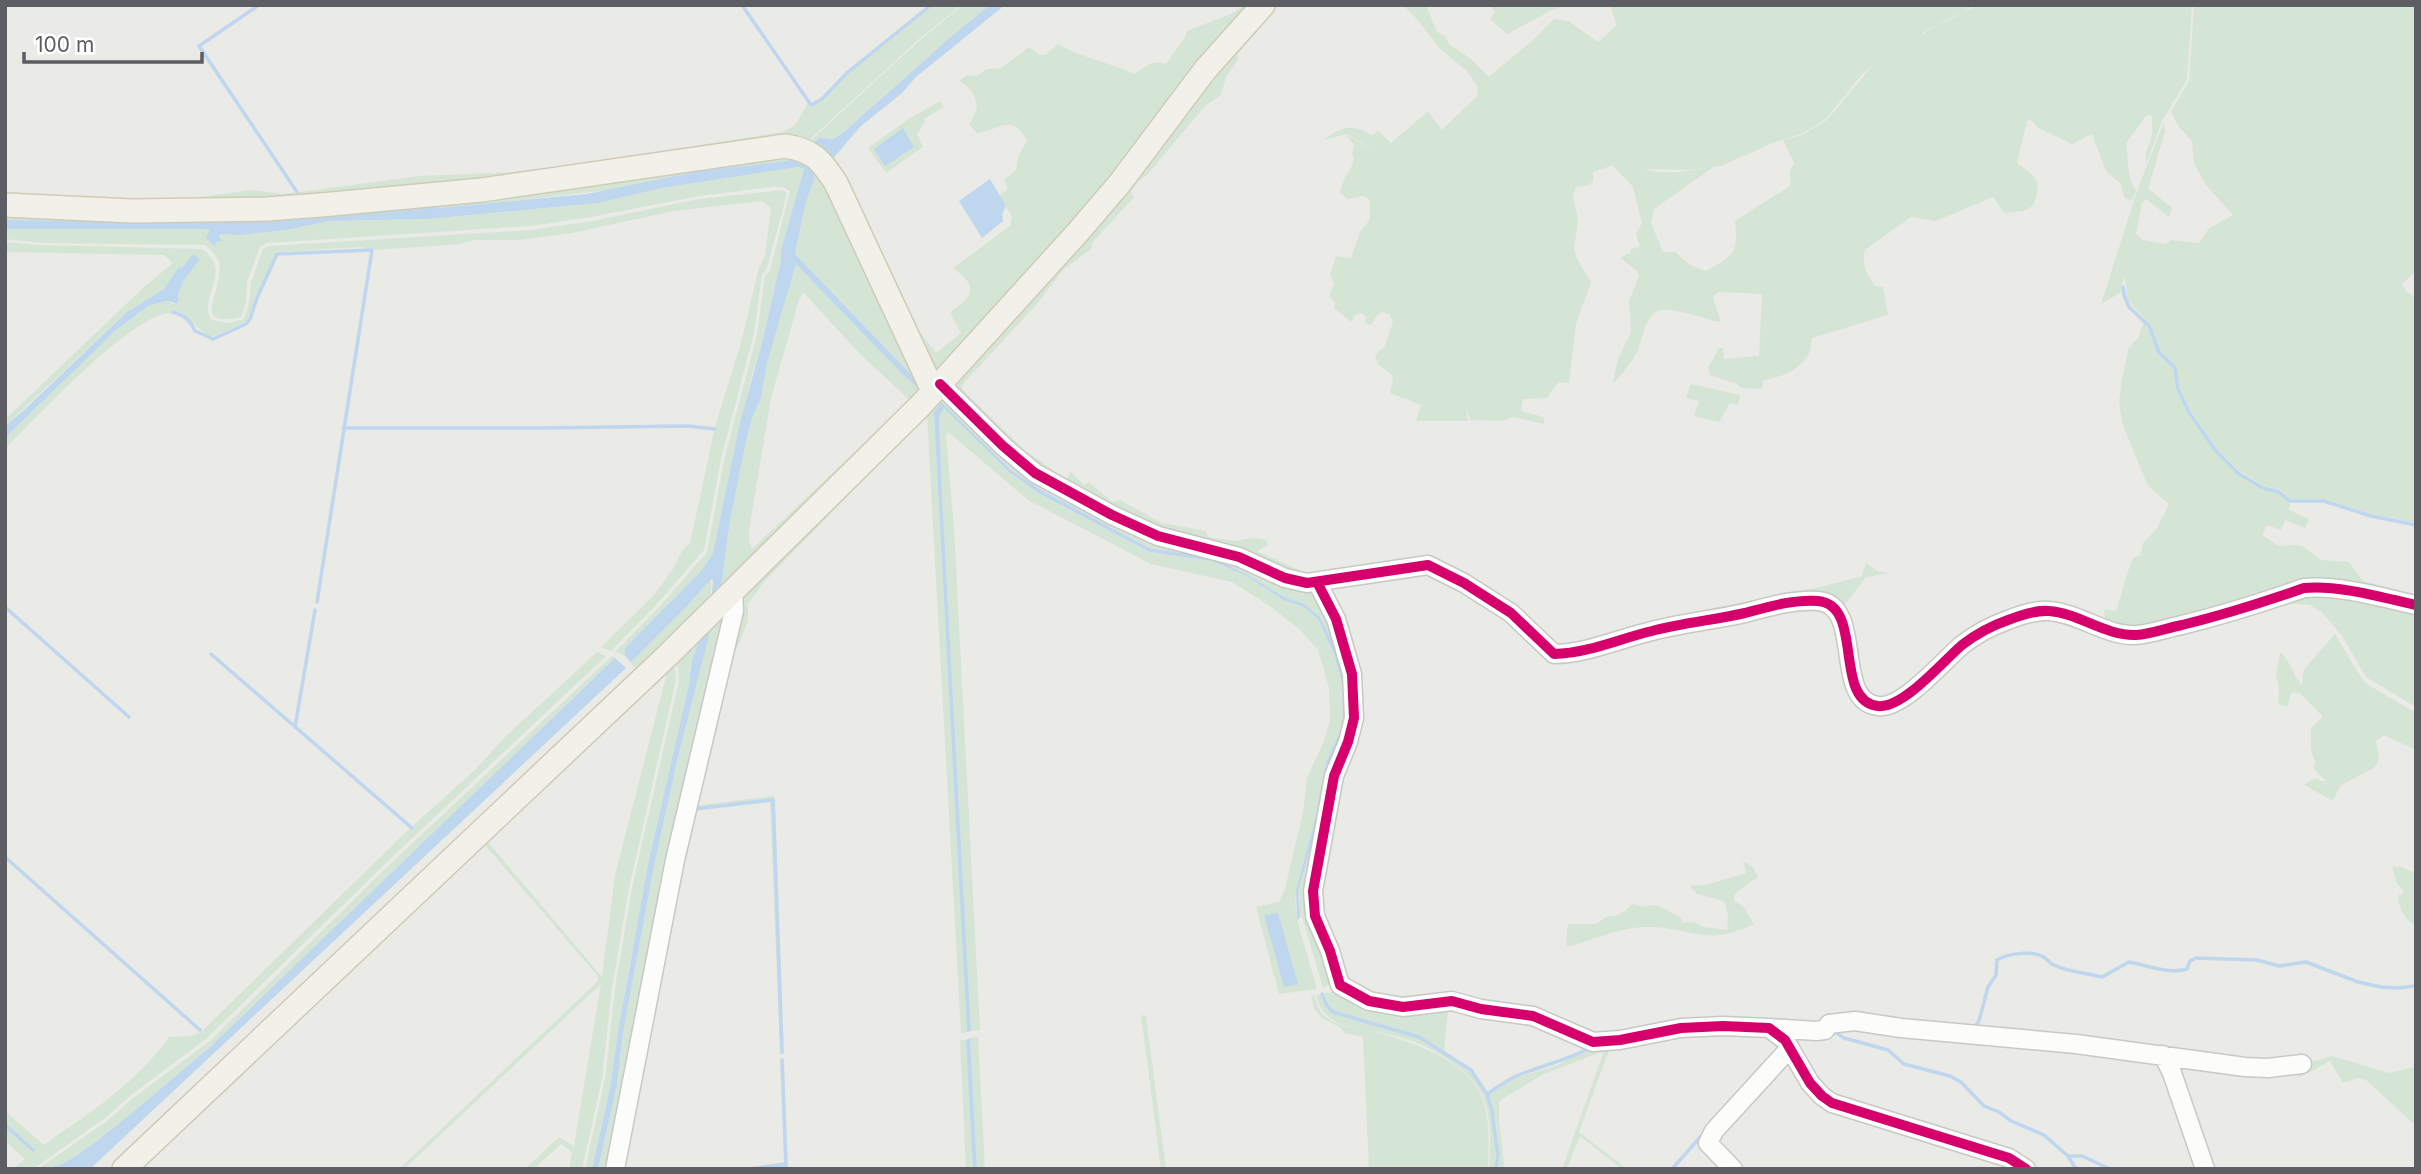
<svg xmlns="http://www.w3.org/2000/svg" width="2421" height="1174" viewBox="0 0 2421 1174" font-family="Inter,sans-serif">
<rect width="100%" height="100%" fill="#eaeae6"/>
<path fill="#d5e5d5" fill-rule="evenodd" d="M932,5h29l-42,34 -112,103 -298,39 -353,25 -46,-6h68l72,-10 34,4 136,-18 95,-4 58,-7 210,-33 12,-7 13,-22 6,2 9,-5 25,-27z
M963,5h27l-77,65 -74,66 -28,9 -3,-2 112,-103z
M1245,5h10l-130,165 -190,205 -18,-33 5,-7 14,18 25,-20 -11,-21c24,-16 29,-25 3,-44l57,-42 2,-9 -13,-22 9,-6 -4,-9 12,-10 2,-14 9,-15c-15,-29 -29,-10 -50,-8l-8,-9c3,-5 8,-12 8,-18 0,-9 -10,-22 -18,-25l8,-6 9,1 11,-7 14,-1 28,-21 11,8h5l13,-11c24,14 51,18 76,30 11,-7 19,-15 32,-10l19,-27 2,-6 46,-18z
M1403,5h23l11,27 8,4 5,9 20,13 19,19c14,-13 31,-25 45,-38 8,-7 12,-14 21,-20l13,2 30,21 19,-17 -7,-20h365c-8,3 -13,8 -20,12 -12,7 -26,8 -35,19l16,-11 42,-20h214l-5,75 -25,41 -16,43v-12l6,-16v-20l-5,-1 -21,28c3,18 0,31 10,48l-4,10 -7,-3 -5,-15 -14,-12 -14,-37 -20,10 -35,-17 -6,-7 -4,1 -10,42c20,15 26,17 16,43l-10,5 -19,2 -11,-16 -57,24 -25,-4 -46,33c-4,15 2,24 10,36l8,1 5,28 -76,23c-1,5 -1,13 -4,17 -9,16 -29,23 -45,25l-1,9 -21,-1 -4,-4 -27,-9 -2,-7 11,-20h4l1,11 35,-3 3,-62 -44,-2 -5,6 8,23 -3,1c-15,-4 -32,-10 -48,-12 -24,-3 -25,20 -31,37 -5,12 -16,28 -26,36l5,-24 13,-27 -2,-31 10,-25 -3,-6 -16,-12 10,-5 1,-4 9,-2 -4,-13 6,-11 -9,-36 -21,-22 4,-1 -28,10 5,-2v9l-4,4 -13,2 -3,10 5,22 -4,30 3,10 14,23 -15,42 -7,59 -11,-1 -11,16 -24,1 -2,12 23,6v7l-31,-7 -10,4 -33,-1 -4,-15 2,16h-52l5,-16 -31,-12 3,-12 -2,-7 -13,-9 -3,-8 4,-6 5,-3 9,-26 -4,-8 -7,-2 -5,3 -6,10 -6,-2 1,-7 -6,-3 -5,3 -4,6 -17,-14 1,-6 -6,-6 5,-12 -4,-10 6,-18 15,2 9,-26 10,-13v-19l-6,-4 -16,3 -8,-6c1,-13 12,-22 14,-35l-2,-5 2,-8 -7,-10 40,22 -40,-23 -23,6c15,-13 31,-17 47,-5l8,-4 12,12 37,-32 14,19 36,-35 -1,-9 -9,-14 -29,-24 -22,-29zM1871,67l-44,53 -25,15 -19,5 11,23 -4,8v15l-55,35c3,33 0,34 -29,50l-16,-6 -15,-13h-12l-12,-29 3,-14 59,-42c-22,3 -48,9 -69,2l44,1 33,-4 54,-24 26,-8 25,-15 38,-47z
M1490,5h75l-15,6 -43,23 -17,-15 5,-7z
M2194,5h222v266l-14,13 4,7 10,7v225l-45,-9 -47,-15h-33l-11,-9 -16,-4 -24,-14 -23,-23 -26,-38 -11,-24 -4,-20 -15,-16 -11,-26 -22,-25 -4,-24 -4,17 -19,11 36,-113 27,-69 1,10 -17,56 24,20 -3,9 -23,-18 -4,4 -6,31 7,6 22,4 6,-4 28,3 10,-15 24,-13 -28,-31 -11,-21 -2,-22 -14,-15 -7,-15 18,-30z
M1264,19l-6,12 -20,22v7l-12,17 -5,18 -16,11 -57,68 -10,8 -7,9 3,6 -42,46v5l-29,22 -26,34 -74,80 -1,5 62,61 42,29 5,-7 13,13 5,-3 23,20 8,-2 42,23 44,8 2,6 25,4 22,-3 11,2 2,5 -11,6 51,23 -2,5 -155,-50 -120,-66 -81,-81z
M940,101l4,6 -20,12 1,3 -8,12 6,13 -37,26 -18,-25 41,-29z
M799,152l-12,9 -87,10 -83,18 -149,17 -127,8 -71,8 -265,-2v-9l92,5z
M798,167l6,2 -23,81v10l-17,75 -13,44 -38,174 -11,17 -77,78v8l-10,-4 46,-47 46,-53 17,-92 33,-126 8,-58 5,-6 20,-79 -7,-4h-10l-74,9 -108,21 -60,9 -264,17 -7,4 -13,35 -1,20 -5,15c-54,12 -16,-27 -22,-54 -2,-7 -8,-13 -14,-18l-164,-2 -36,-4v-10l6,-1 193,1 7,1 8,7 2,-3 20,1 45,-5 44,-9 98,-2 170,-16 64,-15z
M821,169l18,30 90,188 -15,17 -54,-50 -57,-62 -4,8 -28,98 -22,132v11l3,8 141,-133 8,1 -181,178 10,-74 16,-78 6,-25 9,-20 6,-35 29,-100 110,115 16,13 3,-2 -130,-135c7,-27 6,-64 26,-85z
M783,190l4,3 -1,4 -19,71 -5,7 -8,58 -33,126 -17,91 -46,53 -47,48 -10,-4 52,-51 20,-27 10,-20 7,-5 25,-117 27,-88 16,-68 7,-16 6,-47 -9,-7 -88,10 -102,22 -53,7h-44l-15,4 -86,6 -13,-3 -85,5 -29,68 -3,3 -33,14c-15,-7 -21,-21 -37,-27l-1,4c-33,-9 -142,109 -168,135v-11l111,-108 32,-24 18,-5 7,3 11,-24 15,-21 -6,-4 -11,13h-3l-15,21 -37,23 -122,114v-7l11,-10 129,-123 28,-23 -9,-8 -159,-3v-10l36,3 161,4c33,23 -6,49 10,71l18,3 14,-4 5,-16 2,-21 12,-33 5,-3 263,-16 61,-9 107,-22z
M2144,321l15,32 15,15 4,20 10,24 27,39 24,23 23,15 16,4 12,9 -1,8 20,9 -4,9 -20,-8 -4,10 -14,-5 -5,10 17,11 17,-1 8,2 17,13 28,2 14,19 53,14v6l-81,-18 -194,46 -35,-5 -2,-15 12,2c7,-19 9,-36 18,-54l6,-1 3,-13 14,-15 12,-24 -21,-18 -26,-63 -3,-22 3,-23 7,-31 9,-9z
M1691,384l49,11 -2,10 -8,-2 -11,19 -25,-6 5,-15 -13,-3z
M944,395l58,54 40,33 102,53 20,7 77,17 66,29 11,10 15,27 12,36 5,18 1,39 -21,63 -22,120c0,26 32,62 23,83l-8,4 -20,-68 -4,-8 -1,-20 20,-72 11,-57 15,-36 2,-15 -2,-28 -7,-31 -17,-36 -16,-13 -20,-7 -36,-22 -35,-17 -64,-10 -108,-58 -30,-20 -70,-67 -7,11 33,618 -6,2 -34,-619 -131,134 -32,33 -16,22v17l-14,34 -20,70 -19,81 77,-10 3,2 9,256h-4l-10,-254 -77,11 -41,180 37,-184 49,-197 -1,-12 186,-189z
M944,408l65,64 31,22 110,58 62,9 35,15 36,24 21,7 14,12 16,35 8,30 1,28 -1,15 -16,35 -11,57 -20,81 2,20 20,69 -38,5 -23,-87 23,-5 6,-13 18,-77 4,-34 16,-35 7,-22 -1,-33 -11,-38 -19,-21 -29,-23 -38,-24 -81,-18 -123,-64 -80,-68 -2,3 8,93 26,502 -9,1 -29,-537 -3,-77z
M1866,563l11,8 14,2 -25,4 -23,30 -5,-7 -18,-9 -106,23 -1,-6 112,-22 37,-10z
M711,578v24l-72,67 -5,-2 -6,-7 4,1 55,-55z
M2302,592l114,17v98l-50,-30 -24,-41 -20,-24 -12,-7 -22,-2z
M725,611l-114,558h-13l19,-84 6,-52 31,-167 24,-109 34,-135 -23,48 1,10 -61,287 -18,117 -19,85h-7l20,-90 10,-91 17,-100 47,-208 -1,-12 -7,-9z
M2335,634l25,42 7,8 49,29v37l-32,-15 -8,6 3,18 -4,8 -35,19 -7,15 -29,-16 11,-7 7,3h5l-10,-8 -4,-7 3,-4c-7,-10 -5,-22 -5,-34l12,-11 -22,-23 -9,-2 -5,15 -9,-3 1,-17 -3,-11 4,-24c11,9 13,24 22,33l1,-12 3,-6z
M597,652l9,4 -220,207 -179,175 -76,57 -26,23 -72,51h-20l12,-10 -20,-18v-30l39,34c45,-32 93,-62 125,-108l22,-1 10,-4 205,-200 69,-62 29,-32z
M612,656l3,2 -408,392c-28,20 -128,115 -153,116v3h-16l69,-48 26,-23 77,-57 178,-175z
M668,661l7,8 1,11 -47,208 -17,100 -10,91 -20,90h-13l3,-17 -11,-8 -27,25h-9l34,-32 15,9 27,-162 -197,185h-5l199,-188v-5l-114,-132 -343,325h-10zM667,673l-52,202 -13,102 -115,-136z
M1743,861l9,5 6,11 -24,17v7l9,5 11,18c-49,24 -64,2 -110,3 -28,1 -52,14 -78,20l2,-23h28l12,-8h7l10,-5 7,-7 11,3 9,-2 7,1 23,12v5l11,-1 10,5 24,3 1,-15 -4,-14 -27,-7 -7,-8 16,-1 40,-12z
M2392,866l10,1 14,7v52c-10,-5 -19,-20 -18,-31l4,-1 2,-3 -7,-7z
M1332,992l112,12 14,6 -10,1 -4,40 -24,-15 -86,-25 -6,-6 -4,-12z
M1321,994l5,13 7,6 86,25 51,32 16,24 5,18 6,43 -1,14h-7c2,-22 3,-49 -5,-69 -9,-28 -51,-53 -78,-61 -21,-7 -47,-9 -68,-16 -13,-5 -19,-16 -22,-28z
M1314,995c3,9 5,17 13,23 12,9 27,9 41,12 38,10 100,28 115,70 7,20 6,47 5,69h-119l-6,-132 -19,-4 -3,-5 -19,-10 -8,-9 -3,-13z
M1141,1015l5,1 20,153h-5z
M978,1037l7,132h-8l-7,-131z
M960,1040h6l7,129h-7z
M1609,1050l-30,82 48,37h-5l-42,-33 -13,33h-5l42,-118 -60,23 -45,27v21l5,42 -1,5h-5c3,-25 -2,-51 -9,-75l25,-16 42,-12 16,-10 18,-5z
M2332,1056l57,17 27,-6v59l-50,-46 -8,-2 -15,5 -13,-22 -31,17 -8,-11z
M784,1059l4,110h-3l-1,-3 -40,3 41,-6 -5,-103z"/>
<path fill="#bfd6ef" d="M990,5h15l-89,72 -14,16 -41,33 -32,37 -18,-18 8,-7 13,1 7,-3 114,-101z
M903,128l11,19 -29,19 -11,-17z
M799,152l17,22 -11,31 -10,49 130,135 -3,2 -16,-13 -110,-114 -29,99 -6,35 -9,20 -6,24 -16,79 -10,74 -9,7 2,-21 -2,-2 -24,27 -56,56 -6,-6v-8l77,-78 11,-17 27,-130 24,-88 17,-75v-10l23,-81 -6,-2 -136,21 -64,15 -170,16 -98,2 -44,9 -45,5 -20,-1 -2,3 4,4h-5l-4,5 -8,-8 4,-8 -6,-1h-199v-9l265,2 71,-8 79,-5 5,-5 14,4 148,-14 113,-23 87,-10z
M990,179l16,27 -4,8 1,7 -21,17 -23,-37z
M193,254l7,5 -16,21 -7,16 2,3 -2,4 -11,-2 -18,5 -32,24 -111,108v-12l17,-14 105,-100 37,-23 15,-22 3,1z
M941,402l70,68 30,20 108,58 64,10 35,17 36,22 20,7 16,13 17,35 7,32 2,28 -2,15 -16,36 -10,57 -20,72 2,26 -3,2 -1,-29 19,-72 11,-57 16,-35 1,-15 -1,-28 -8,-30 -16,-35 -14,-12 -21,-7 -36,-24 -35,-15 -62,-9 -110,-58 -31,-22 -65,-64 -5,9 3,77 29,537 -4,1 -33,-619z
M713,620l-35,137 -24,109 -31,167 -6,52 -19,84h-6l19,-85 7,-52 30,-167 42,-185c-2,-13 12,-51 23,-60z
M615,658l11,10 -536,501h-36v-3c23,0 127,-97 153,-116z
M1278,913l20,71 -14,3 -20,-72z
M970,1038l7,131h-4l-7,-129z"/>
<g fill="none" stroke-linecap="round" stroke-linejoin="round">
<path stroke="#bfd6ef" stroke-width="3.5" d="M259,5l-60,41 98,146
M742,5l69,100 11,-6 26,-27 83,-67
M2123,287l1,8 5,12 20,19 10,26 16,16 3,20 11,24 27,39 23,23 24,14 16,4 11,9h34l47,15 45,9
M173,312c12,4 17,8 22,19l18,8 33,-15 4,-5 7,-21 20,-44 95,-4 -55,352
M343,428h199l145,-2 28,3
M5,607l124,110
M211,654l201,174
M295,727l20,-117
M694,809l79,-9 9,252
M5,857l195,173
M1322,994l5,12 6,6 86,25 52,33 16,24 5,17 6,44 -2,14
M1860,1013l23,4
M1940,1023l20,2
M1974,1027l5,-6 9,-34 8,-12 1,-15c12,-7 37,-10 48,-2 7,5 2,4 9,7 14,7 33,8 48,12l27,-15c18,3 41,13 58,7l3,-8 6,-3 61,2 22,6 27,-4 52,20 23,5 16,1 19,-2
M1833,1030l11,8 44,12 16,14 46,12 11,6 23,24 15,6 12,9 33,14 24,21 8,13
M782,1060l4,109
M1487,1094c9,-6 19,-13 29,-18 25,-10 51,-16 74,-28
M5,1125l28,25
M2068,1156h14l28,13
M750,1169l36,-5
M1672,1169l31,-35"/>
<defs>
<path id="minor" d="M940,384l63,62 32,27 77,42 46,21 81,21 46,21 22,5 121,-18 36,18 47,30 43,41c35,-1 64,-15 98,-23 30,-8 62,-11 93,-18 23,-6 49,-14 73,-12 47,4 14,100 60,105 25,3 65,-45 84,-61 14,-11 29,-19 46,-25 13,-5 27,-10 41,-9 30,2 56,25 87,24 15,-1 31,-7 46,-10 41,-10 82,-23 122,-37 36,-3 76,9 112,17
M1317,582l19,37 16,55 2,44 -6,24 -14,34 -21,115 2,25 15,35 10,34 29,16 34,6 49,-6 29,8 52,7 60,26 27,-2 61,-12 42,-2 46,2 16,12 25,43 12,13 10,7 177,55 17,11
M1769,1028l47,3 9,-1 4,-6 26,-3 46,7 175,16 169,23 23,1 34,-4
M2163,1055l9,18 33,96
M615,1169l60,-309 59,-249 -1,-21
M1733,1169l-25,-26 6,-12 75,-82"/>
<path id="major" d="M5,205l127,6 135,-2 54,-4 161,-15 303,-44c28,4 36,14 51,37l97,208
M124,1169l543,-513 254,-251 158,-174 41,-48 85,-113 58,-65"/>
</defs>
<use href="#minor" stroke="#c8c8c7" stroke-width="21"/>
<use href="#major" stroke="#cfcbb7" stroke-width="26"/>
<use href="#minor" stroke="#fcfcfb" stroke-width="18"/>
<use href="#major" stroke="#f1f1e9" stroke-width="23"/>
<defs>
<path id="cycleway" d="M940,384l63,62 32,27 77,42 46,21 81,21 46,21 22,5 121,-18 36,18 47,30 43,41c35,-1 64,-15 98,-23 30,-8 62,-11 93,-18 23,-6 49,-14 73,-12 47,4 14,100 60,105 25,3 65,-45 84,-61 14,-11 29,-19 46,-25 13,-5 27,-10 41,-9 30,2 56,25 87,24 15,-1 31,-7 46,-10 41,-10 82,-23 122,-37 36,-3 76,9 112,17
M1317,582l19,37 16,55 2,44 -6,24 -14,34 -21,115 2,25 15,35 10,34 29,16 34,6 49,-6 29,8 52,7 60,26 27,-2 61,-12 42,-2 46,2 16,12 25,43 12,13 10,7 177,55 17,11"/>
</defs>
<use href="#cycleway" stroke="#fff" stroke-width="15"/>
<use href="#cycleway" stroke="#d6006c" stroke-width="10"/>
</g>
<rect width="2421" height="1174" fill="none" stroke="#5c5e63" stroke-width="14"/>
<path d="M24 52v10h178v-10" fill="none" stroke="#5c5e63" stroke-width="3.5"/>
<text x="35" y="52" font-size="21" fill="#5c5e63" stroke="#ffffff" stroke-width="5" paint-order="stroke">100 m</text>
</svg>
